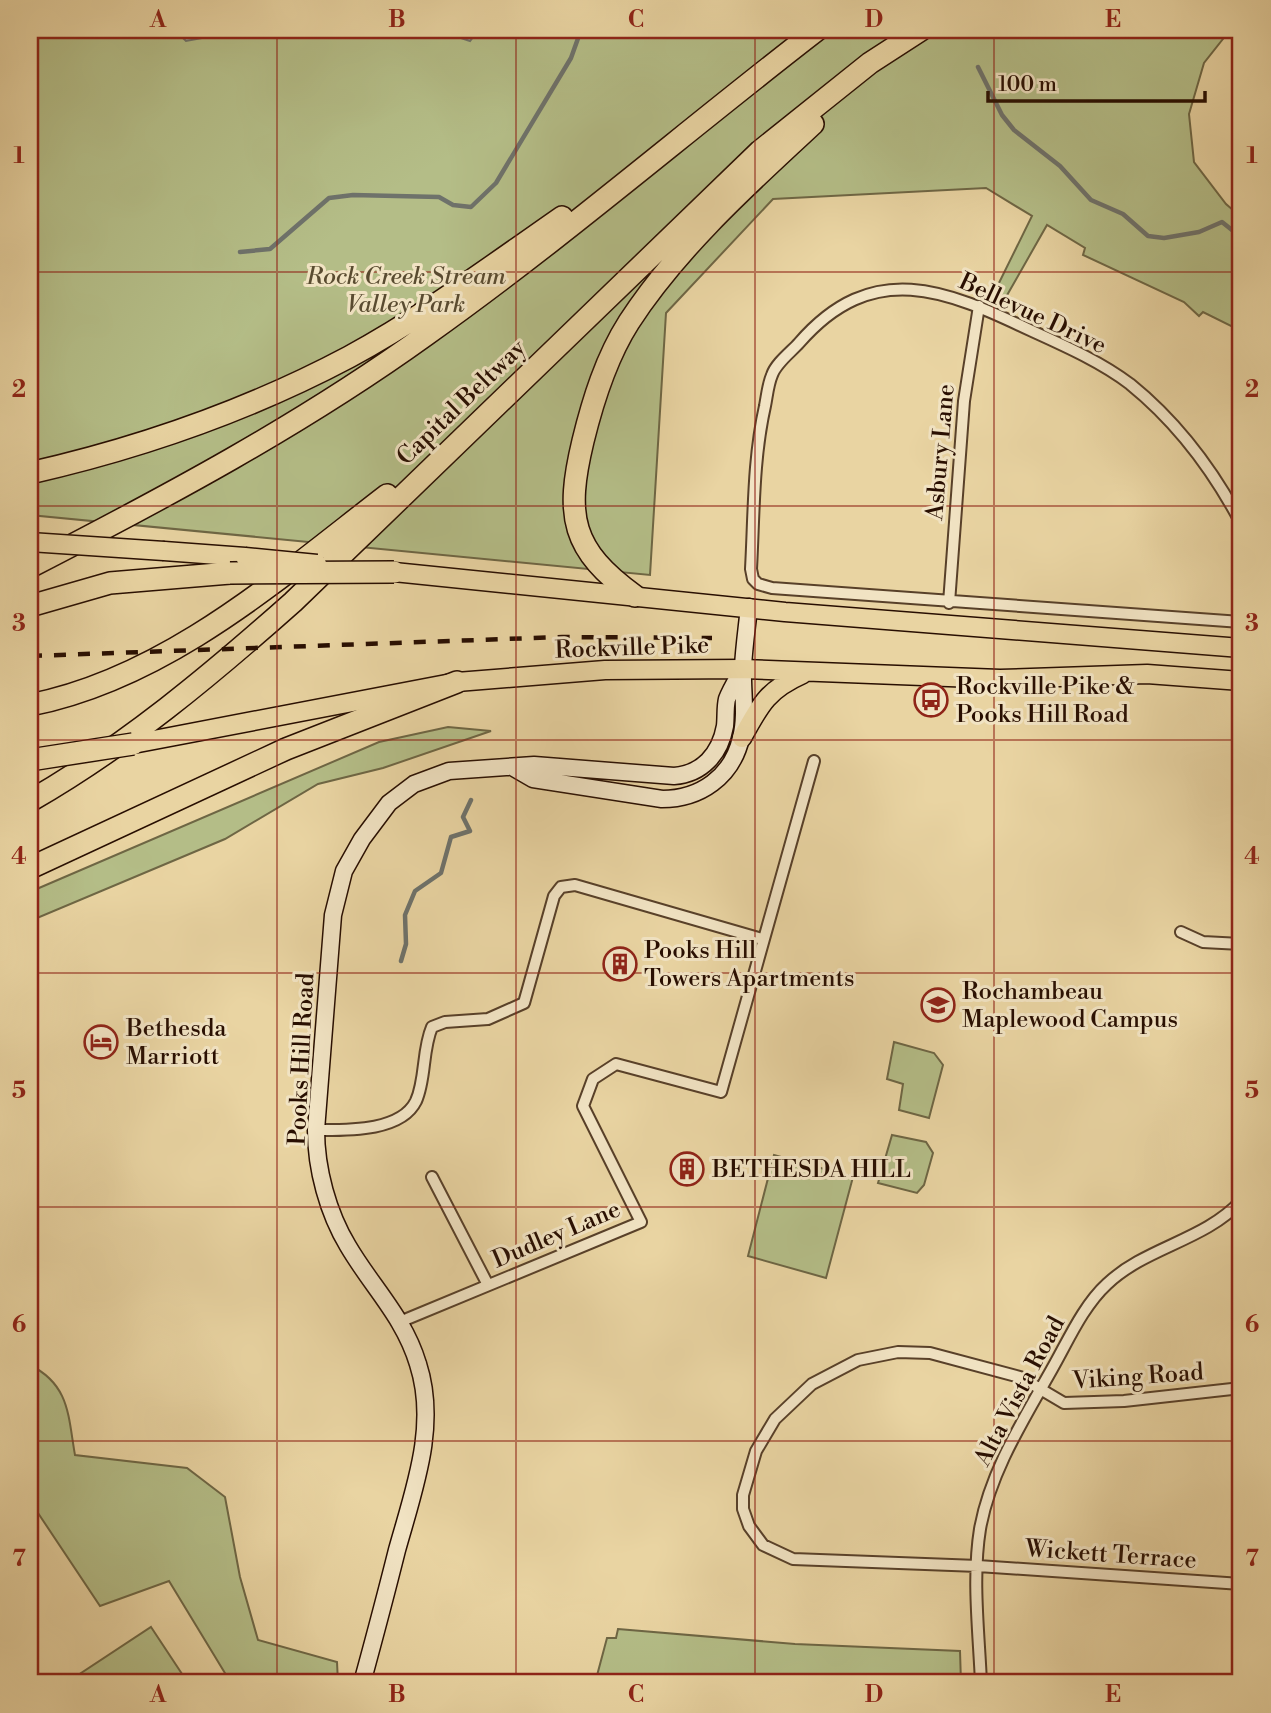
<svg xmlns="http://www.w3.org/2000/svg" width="1271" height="1713" viewBox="0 0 1271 1713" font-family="'Libre Bodoni',serif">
<rect width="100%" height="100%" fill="#e9d4a2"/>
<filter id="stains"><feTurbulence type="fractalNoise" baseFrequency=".00286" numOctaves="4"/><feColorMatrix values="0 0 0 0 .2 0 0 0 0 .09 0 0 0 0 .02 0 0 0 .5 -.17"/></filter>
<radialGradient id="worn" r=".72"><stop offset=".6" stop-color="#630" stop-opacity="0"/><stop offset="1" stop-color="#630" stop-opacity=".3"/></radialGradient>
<path fill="#b4bd87" stroke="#6e6644" stroke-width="2" d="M30,30h1200l-26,33 -15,51 5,48 32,42 15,13v114l-38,-19 -4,4 -15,-14 -101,-47 2,-7 -38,-23 -41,72 -12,-4 38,-77 -46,-28 -213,11 -107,114 -16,262 -620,-60z
M448,727l43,4 -108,37 -65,16 -93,55 -195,82v-29l9,-4 340,-146z
M894,1042l40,11 9,12 -14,53 -30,-8 4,-26 -16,-5z
M892,1135l34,7 7,11 -9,32 -7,8 -39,-10z
M774,1155l79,22 -27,101 -78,-22z
M30,1365c40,20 38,51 45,90l112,13 38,29 15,80 18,63 79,22 1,21h-107l-62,-102 -69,25 -70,-105z
M151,1627l37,56h-122z
M618,1629l177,15 165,7 1,32h-366l12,-45h9z"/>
<path fill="#9cb5b1" stroke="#6e726b" stroke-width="2" d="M115,30h131l-60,11 -3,-3h-45z
M437,30h65l-7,5 -21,1 -4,5z"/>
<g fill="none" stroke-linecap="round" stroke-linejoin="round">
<path stroke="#626259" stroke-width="2" d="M132,30l58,3 27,-3"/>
<path stroke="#6e726b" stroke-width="4.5" d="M978,67l24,48 12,15 46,36 31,34 32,14 25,22 16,2 35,-6 23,-10 15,12 4,8
M240,252l30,-3 59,-51 24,-3 86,2 14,8 18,2 25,-24 75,-125 10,-28
M401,961l5,-17 -1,-29 10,-24 26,-18 10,-36 19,-6 -7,-14 8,-17"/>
<defs>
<path id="street" d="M1241,523c-28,-53 -64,-101 -111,-139 -29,-22 -65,-38 -98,-53 -86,-41 -159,-73 -233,12 -8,9 -23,20 -27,32 -4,9 -5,21 -7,31 -12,53 -11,108 -14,163l2,10 5,5 14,4 469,34
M949,603l15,-202 15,-95
M1181,932l22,10 38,2
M316,1130c30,0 85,2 100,-29 10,-22 6,-51 16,-74l13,-5 43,-3 36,-16 30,-107 7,-9 14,-2 187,54
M432,1177l56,108
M402,1321l239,-99 -58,-116 10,-27 23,-15 105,28 93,-331
M1241,1388l-117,13 -60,2 -44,-26 -90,-24 -32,-1 -40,8 -46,24 -37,35 -19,32 -13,44v14l6,17 14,19 30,14 185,7 263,18
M981,1683c-2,-49 -9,-105 -1,-154 10,-57 44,-110 72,-160 16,-28 31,-63 55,-85 39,-37 97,-43 134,-83"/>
<path id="secondary" d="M514,768l19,11 129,20c38,0 70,-22 79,-61 6,-23 1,-48 2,-71 1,-20 4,-40 6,-60
M362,1683c12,-44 24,-89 35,-133 17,-61 41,-124 21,-186 -14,-47 -46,-77 -70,-118 -20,-33 -32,-77 -32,-116l17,-215 11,-44 18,-32 27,-36 25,-19 35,-13 85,-6 140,11c28,-2 46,-22 51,-50 1,-9 0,-19 2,-27 4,-11 11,-21 16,-30"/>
<path id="primary" d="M164,551l81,6
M394,572l391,40 456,36
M742,738c18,-33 25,-48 61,-64
M133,744l324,-62 148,-12 138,-1 257,10 147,-5 94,7"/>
<path id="highway" d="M30,473c110,-25 219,-63 319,-116 74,-40 144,-92 213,-140
M30,567c136,-70 271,-142 396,-232 135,-96 260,-204 391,-305
M635,596c-64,-46 -70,-80 -52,-155 10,-41 23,-83 46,-119 48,-74 119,-138 184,-198
M30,606l80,-23 120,-10
M30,705c137,-27 249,-127 357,-210
M30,801c96,-55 181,-126 263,-199l467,-451 110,-88 51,-33
M30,868l256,-119 171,-67"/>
</defs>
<use href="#street" stroke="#584029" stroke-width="14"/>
<use href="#secondary" stroke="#280e01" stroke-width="19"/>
<use href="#primary" stroke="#280e01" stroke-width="21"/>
<use href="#highway" stroke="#280e01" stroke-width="24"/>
<use href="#street" stroke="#f1e3c3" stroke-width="10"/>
<use href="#secondary" stroke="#f1e3c3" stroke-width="16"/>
<use href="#primary" stroke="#e9d4a2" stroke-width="18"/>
<use href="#highway" stroke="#e9d4a2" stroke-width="21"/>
<path stroke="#280e01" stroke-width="4.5" stroke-dasharray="12 12" stroke-linecap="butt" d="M30,656l532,-19 150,1"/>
<defs>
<path id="primary-bridge" d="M30,542l134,9
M245,557l72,7"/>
<path id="highway-bridge" d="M230,573l164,-1
M30,760l103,-16"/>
</defs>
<use href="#primary-bridge" stroke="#280e01" stroke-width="21" stroke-linecap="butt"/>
<use href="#highway-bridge" stroke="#280e01" stroke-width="24" stroke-linecap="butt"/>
<use href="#primary-bridge" stroke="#e9d4a2" stroke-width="18"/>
<use href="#highway-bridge" stroke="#e9d4a2" stroke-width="21"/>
</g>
<path fill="none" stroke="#8f2418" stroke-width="2" stroke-opacity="0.55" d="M277,30v1653M516,30v1653M755,30v1653M994,30v1653M30,272h1211M30,506h1211M30,740h1211M30,973h1211M30,1207h1211M30,1441h1211"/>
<defs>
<symbol id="bus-ring" viewBox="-11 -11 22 22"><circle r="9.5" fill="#f1e3c3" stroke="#8f2418" stroke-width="1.5"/><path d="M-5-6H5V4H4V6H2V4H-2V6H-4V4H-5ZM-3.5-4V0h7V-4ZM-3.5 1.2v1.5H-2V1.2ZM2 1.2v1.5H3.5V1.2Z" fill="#8f2418"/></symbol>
<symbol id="building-ring" viewBox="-11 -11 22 22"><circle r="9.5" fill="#f1e3c3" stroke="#8f2418" stroke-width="1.5"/><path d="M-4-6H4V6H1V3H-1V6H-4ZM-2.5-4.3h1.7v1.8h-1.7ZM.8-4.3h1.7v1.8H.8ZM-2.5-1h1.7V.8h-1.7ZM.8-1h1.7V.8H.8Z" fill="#8f2418"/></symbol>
<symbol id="school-ring" viewBox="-11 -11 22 22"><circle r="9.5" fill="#f1e3c3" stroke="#8f2418" stroke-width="1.5"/><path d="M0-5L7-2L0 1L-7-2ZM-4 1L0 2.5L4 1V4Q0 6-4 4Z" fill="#8f2418"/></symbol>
<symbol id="hotel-ring" viewBox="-11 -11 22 22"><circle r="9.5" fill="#f1e3c3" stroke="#8f2418" stroke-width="1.5"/><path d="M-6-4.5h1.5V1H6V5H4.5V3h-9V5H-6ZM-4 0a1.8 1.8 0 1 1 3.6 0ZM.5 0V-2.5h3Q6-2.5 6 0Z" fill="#8f2418"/></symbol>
</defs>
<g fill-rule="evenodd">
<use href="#bus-ring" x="912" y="681" width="38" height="38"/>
<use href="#building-ring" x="601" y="945" width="38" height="38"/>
<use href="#school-ring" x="919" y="986" width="38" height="38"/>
<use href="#hotel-ring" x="82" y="1023" width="38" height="38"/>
<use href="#building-ring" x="668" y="1150" width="38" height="38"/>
</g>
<g text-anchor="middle" stroke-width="6" stroke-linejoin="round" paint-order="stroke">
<g font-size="24" font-style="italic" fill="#594b30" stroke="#f1e3c3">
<text x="406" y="284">Rock Creek Stream<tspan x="406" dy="28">Valley Park</tspan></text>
</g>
<g font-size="24" fill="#280e01" stroke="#f1e3c3">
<text transform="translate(1033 313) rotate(25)" y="8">Bellevue Drive</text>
<text transform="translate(461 402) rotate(-44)" y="8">Capital Beltway</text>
<text transform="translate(940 452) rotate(-85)" y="8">Asbury Lane</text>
<text transform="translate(632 647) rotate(-2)" y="8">Rockville Pike</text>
<text transform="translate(301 1059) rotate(-87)" y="8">Pooks Hill Road</text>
<text transform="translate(556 1234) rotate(-23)" y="8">Dudley Lane</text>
<text transform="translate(1138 1376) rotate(-4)" y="8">Viking Road</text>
<text transform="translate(1019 1391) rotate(-62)" y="8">Alta Vista Road</text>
<text transform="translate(1111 1554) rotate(4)" y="8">Wickett Terrace</text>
</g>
<g font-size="24" fill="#280e01" stroke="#f1e3c3" text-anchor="start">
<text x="956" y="694">Rockville Pike &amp;<tspan x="956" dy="28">Pooks Hill Road</tspan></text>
<text x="644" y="958">Pooks Hill<tspan x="644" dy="28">Towers Apartments</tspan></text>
<text x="962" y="999">Rochambeau<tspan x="962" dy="28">Maplewood Campus</tspan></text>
<text x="126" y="1036">Bethesda<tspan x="126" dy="28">Marriott</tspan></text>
<text x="712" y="1177">BETHESDA HILL</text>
</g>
</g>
<rect width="1271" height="1713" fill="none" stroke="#e9d4a2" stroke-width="77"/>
<path d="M988 91v10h217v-10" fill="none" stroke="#280e01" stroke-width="3.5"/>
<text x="998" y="91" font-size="21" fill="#280e01" stroke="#f1e3c3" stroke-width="5" paint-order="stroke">100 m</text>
<rect x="38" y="38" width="1194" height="1636" fill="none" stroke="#8f2418" stroke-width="2.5"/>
<g font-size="23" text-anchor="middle" font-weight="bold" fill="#8f2418">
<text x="158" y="27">A</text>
<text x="397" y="27">B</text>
<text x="636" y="27">C</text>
<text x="874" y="27">D</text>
<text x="1113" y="27">E</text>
<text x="19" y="163">1</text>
<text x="1252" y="163">1</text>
<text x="19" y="397">2</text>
<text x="1252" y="397">2</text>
<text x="19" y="631">3</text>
<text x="1252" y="631">3</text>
<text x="19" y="864">4</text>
<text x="1252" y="864">4</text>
<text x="19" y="1098">5</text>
<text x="1252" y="1098">5</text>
<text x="19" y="1332">6</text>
<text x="1252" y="1332">6</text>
<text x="19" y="1566">7</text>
<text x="1252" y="1566">7</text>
<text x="158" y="1702">A</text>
<text x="397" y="1702">B</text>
<text x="636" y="1702">C</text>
<text x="874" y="1702">D</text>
<text x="1113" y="1702">E</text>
</g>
<rect width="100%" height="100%" filter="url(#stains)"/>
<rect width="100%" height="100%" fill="url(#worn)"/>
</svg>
